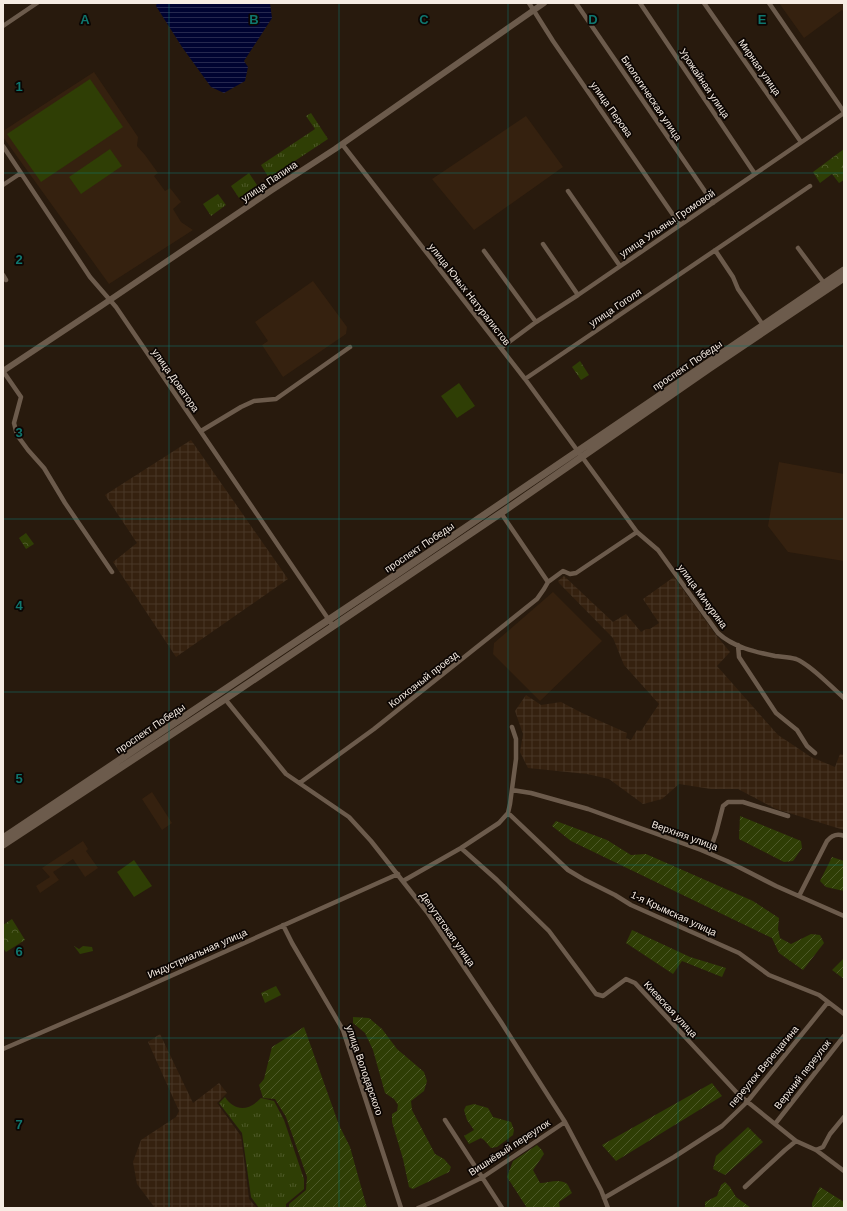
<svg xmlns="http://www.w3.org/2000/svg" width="847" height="1211" viewBox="0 0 847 1211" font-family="Arial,sans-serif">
<defs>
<pattern id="industrial-grid" width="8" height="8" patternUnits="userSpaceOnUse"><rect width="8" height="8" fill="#35210f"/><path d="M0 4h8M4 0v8" fill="none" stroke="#493726"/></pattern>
<pattern id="grass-tufts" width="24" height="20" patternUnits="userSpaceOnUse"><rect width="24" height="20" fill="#2f3e05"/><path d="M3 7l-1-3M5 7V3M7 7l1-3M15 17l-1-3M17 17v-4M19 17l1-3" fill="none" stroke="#4e5a29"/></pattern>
<pattern id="park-crowns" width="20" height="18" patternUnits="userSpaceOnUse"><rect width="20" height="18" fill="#2f3e05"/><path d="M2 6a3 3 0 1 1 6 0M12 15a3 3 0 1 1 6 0" fill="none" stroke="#4e5a29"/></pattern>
<pattern id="garden-furrows" width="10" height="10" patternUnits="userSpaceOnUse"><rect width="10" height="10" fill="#2f3e05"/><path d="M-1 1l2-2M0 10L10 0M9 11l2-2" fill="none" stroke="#4e5a29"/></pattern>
<pattern id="water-rules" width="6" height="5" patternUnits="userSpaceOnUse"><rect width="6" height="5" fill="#000331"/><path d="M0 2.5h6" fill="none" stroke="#26284f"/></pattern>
</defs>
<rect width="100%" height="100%" fill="#281a0d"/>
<path fill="#35210f" d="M779,3h65v9l-2,-2 -38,28z
M94,72l44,65 -1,9 8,9 13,18 -4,3 11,15 5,-3 11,14 -8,7 8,13 12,8 -84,54 -106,-147v-6z
M526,116l37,51 -89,63 -42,-51z
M313,281l34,46 -1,7 -63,43 -21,-32 6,-4 -13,-19z
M779,462l65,12v87l-56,-9 -20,-26z
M553,592l49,49 -62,60 -47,-47 1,-11z
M152,792l20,31 -10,7 -20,-31z
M83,841l5,8 -2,2 12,17 -13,9 -12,-18 -20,13 6,8 -19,13 -4,-7 14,-9 -8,-9z"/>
<path fill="url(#industrial-grid)" d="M191,440l97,139 -112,78 -63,-95 24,-19 -32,-48z
M564,576l49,46 13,-8 15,18 5,-3h4l9,-6 -16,-24 31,-22 42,58 14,17 -13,14 61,69 33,22 24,10 5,-13 4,1v75l-68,-21 -38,-20h-27l-32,-5 -17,15 -19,5 -34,-25 -22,-5 -59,-6 -8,-16 3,-18 -8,-23 11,-16 15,10 20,-3 21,11 45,20 -1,5 5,2 6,-10 4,1 18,-27 -35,-39 -11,-27 -54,-55 -1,-2z
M160,1034l33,69 26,-20 8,10 -10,10 24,33 8,63 8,9h-102l-18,-24 -4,-22 8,-22 35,-23 3,-6 -31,-69z"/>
<path fill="url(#grass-tufts)" d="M311,113l17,26 -59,39 -8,-13 54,-36 -9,-13z
M249,173l8,12 -18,13 -8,-12z
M218,194l8,11 -15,11 -8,-12z
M74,946l5,3 4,-3 9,1 1,4 -13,3z
M225,1097c10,15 24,14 36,1l13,3 10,19 20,59v10l-18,15v4h-27l-8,-11 -9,-64 -23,-30z"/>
<path fill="url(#park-crowns)" d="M844,149v31l-5,3 -7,-9 -12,9 -7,-11z
M580,361l9,14 -8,5 -9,-13z
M26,533l8,11 -8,5 -7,-11z
M12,919l13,21 -19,12 -3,-4v-23z
M276,986l5,9 -16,8 -4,-10z"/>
<path fill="url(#garden-furrows)" d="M740,816l61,25 1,7 -9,13 -9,1 -45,-23z
M556,821l51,19 24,15 15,-1 107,47 26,17 -1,11 2,9 11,6 20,-10 9,1 4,8 -21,27 -24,-17 -7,-15 -201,-97 -19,-15z
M832,857l12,4v30l-18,-4 -6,-6z
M632,930l58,27 36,11 -4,9 -40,-16 -9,13 -47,-31z
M844,958v21l-12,-9z
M353,1017l16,1 13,11 15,20 27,23 3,9 -3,10 -13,10 1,9 23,44 9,5 7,8 -2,5 -36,17 -4,-2 -6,-28 -11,-37v-8l5,-3 1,-6 -4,-6 -9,-6 -12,-43 -8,-17 -12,-10z
M304,1027l35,98 11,22 17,61h-78v-4l17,-14 1,-13 -21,-60 -11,-18 -12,-1 -4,-13 5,-6 8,-32z
M712,1083l10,13 -106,65 -14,-16z
M474,1104l14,4 5,9 18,5 3,8 -1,5 -16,12 -6,1 -7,-8 -3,-2 -12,6 -5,-8 10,-6 -7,-10 -3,-10 2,-4z
M748,1127l15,15 -38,33 -12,-6 3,-13z
M537,1145l5,5 2,4 -11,16 7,13c8,0 20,-5 27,1 2,2 3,6 5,9l-13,9 1,6h-33l-20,-31 6,-16z
M725,1182l5,5 6,10 15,11h-46v-6l12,-6 4,-11z
M820,1187l24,15v6h-32v-5z"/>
<path fill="#2f3e05" d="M90,79l33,48 -82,55 -34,-48z
M110,149l12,17 -41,28 -12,-17z
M459,383l16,23 -18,12 -16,-22z
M134,860l18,26 -18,11 -17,-25z"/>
<path fill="url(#water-rules)" d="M157,3h113l2,15 -28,43 4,6 -3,14 -21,12 -13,-6 -29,-40 -26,-41z"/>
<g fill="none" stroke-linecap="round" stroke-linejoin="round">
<path stroke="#6c5b4c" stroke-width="4.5" d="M529,3l24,38 127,184
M576,3l137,200
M640,3l115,171
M704,3l97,139
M769,3l75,109
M3,26l34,-23
M342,144l183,235 112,153 21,18 60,83c15,14 37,19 57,23 7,1 14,1 21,3 15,6 35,28 48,39
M3,146l87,131 26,30 217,319
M3,185l18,-12
M568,191l52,75
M543,244l35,51
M798,248l26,35
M715,250l18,27 5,12 25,36
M484,251l52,71
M3,275l3,5
M501,348l35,-26 42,-27 266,-182
M3,371l18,26 -7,26 3,12 11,15 16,18 21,35 47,69
M525,379l285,-193
M201,431l40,-24 13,-6 22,-2 74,-52
M501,513l47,69
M738,645l1,12 37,56 21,17 10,16 8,7
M225,699l61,75 63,43 22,24 56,71 74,110 64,100 36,68 7,18
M301,782l73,-53 163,-130 7,-10 4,-7 15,-11 7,3 6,-1 61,-41
M512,790l19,3 57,16 113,41 26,11 49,25 68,30
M508,813l60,57 15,9 32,16 16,10 108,48 30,22 50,20 25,19
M461,848l36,32 52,51 47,63 7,2 23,-17 9,4 104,112 57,46 20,9 28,21
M709,853l7,-20 7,-27 5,-4h15l45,14
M403,881l58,-33 38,-25 9,-10 2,-9 6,-45v-20l-4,-12
M799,896l28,-55c5,-6 10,-8 17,-5
M283,925l9,18 51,87 58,178
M3,1049l123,-53 272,-122
M445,1120l57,88
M775,1124l69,-88
M816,1150l7,-3 7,-13 14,-17
M745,1187l40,-37 11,-9
M604,1198l70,-41 48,-31 25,-24 81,-100
M418,1208l19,-8 46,-23 82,-55"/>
<path stroke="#6c5b4c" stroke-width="6" d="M3,371l98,-65 171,-116 63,-41 209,-146"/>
<path stroke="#6c5b4c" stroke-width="7" d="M3,838l397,-266 444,-302
M3,845l222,-146 276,-186 209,-145 134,-90"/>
</g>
<path fill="none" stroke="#0f766e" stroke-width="1" stroke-opacity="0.55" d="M169,3v1205M339,3v1205M508,3v1205M678,3v1205M3,173h841M3,346h841M3,519h841M3,692h841M3,865h841M3,1038h841"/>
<g text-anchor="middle" stroke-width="3.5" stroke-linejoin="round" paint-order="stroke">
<g font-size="10" fill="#f6ece3" stroke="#0c0603">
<text transform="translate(760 67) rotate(55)" y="4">Мирная улица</text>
<text transform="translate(705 83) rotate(56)" y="4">Урожайная улица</text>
<text transform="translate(652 98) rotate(56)" y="4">Биологическая улица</text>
<text transform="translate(612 109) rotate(55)" y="4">улица Перова</text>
<text transform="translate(269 181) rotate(-34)" y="4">улица Папина</text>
<text transform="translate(667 223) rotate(-34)" y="4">улица Ульяны Громовой</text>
<text transform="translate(470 294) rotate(52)" y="4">улица Юных Натуралистов</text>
<text transform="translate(615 307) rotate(-34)" y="4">улица Гоголя</text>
<text transform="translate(687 365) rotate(-34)" y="4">проспект Победы</text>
<text transform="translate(176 380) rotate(55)" y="4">улица Доватора</text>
<text transform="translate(419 547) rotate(-34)" y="4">проспект Победы</text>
<text transform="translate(703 596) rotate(54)" y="4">улица Мичурина</text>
<text transform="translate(423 679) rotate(-38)" y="4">Колхозный проезд</text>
<text transform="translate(150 728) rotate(-34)" y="4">проспект Победы</text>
<text transform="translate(685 835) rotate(20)" y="4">Верхняя улица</text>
<text transform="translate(674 913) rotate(25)" y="4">1-я Крымская улица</text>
<text transform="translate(448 929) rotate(55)" y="4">Депутатская улица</text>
<text transform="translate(197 953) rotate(-24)" y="4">Индустриальная улица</text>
<text transform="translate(671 1009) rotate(47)" y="4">Киевская улица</text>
<text transform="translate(763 1066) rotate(-50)" y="4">переулок Верещагина</text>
<text transform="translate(365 1070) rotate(71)" y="4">улица Володарского</text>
<text transform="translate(802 1074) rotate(-52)" y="4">Верхний переулок</text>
<text transform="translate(509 1147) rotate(-33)" y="4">Вишнёвый переулок</text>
</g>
</g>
<g font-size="13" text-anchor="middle" font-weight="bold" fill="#0f766e" stroke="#0c0603" stroke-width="3.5" stroke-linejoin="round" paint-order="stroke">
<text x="85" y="24">A</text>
<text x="254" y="24">B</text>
<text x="424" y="24">C</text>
<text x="593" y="24">D</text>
<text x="762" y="24">E</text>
<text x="19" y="91">1</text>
<text x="19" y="264">2</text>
<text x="19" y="437">3</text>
<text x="19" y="610">4</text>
<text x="19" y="783">5</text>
<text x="19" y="956">6</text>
<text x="19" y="1129">7</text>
</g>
<rect width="847" height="1211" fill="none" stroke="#f6ece3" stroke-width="8"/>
</svg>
